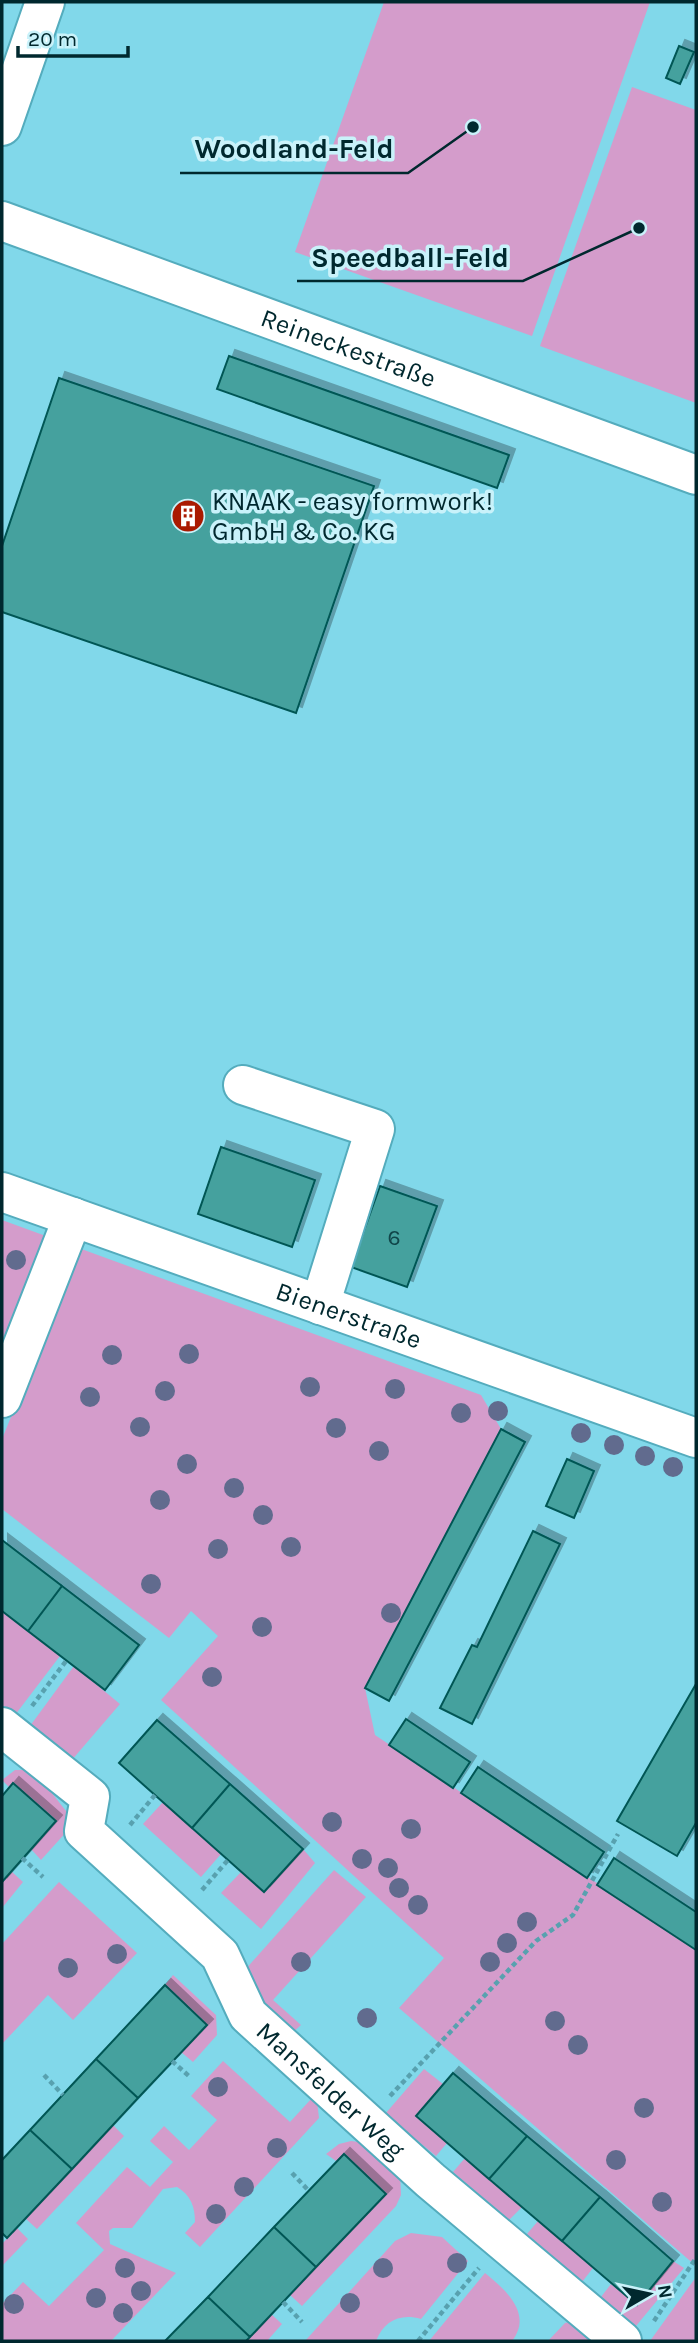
<svg xmlns="http://www.w3.org/2000/svg" width="698" height="2343" viewBox="0 0 698 2343" font-family="Karla,sans-serif">
<defs>
<filter id="shadow"><feDropShadow dx="6" dy="-6" stdDeviation="0" flood-color="#0004"/></filter>
</defs>
<rect width="100%" height="100%" fill="#81d8ea"/>
<path fill="#d49ccb" d="M384,2h266l-118,334 -237,-84z
M632,87l64,23v293l-156,-57z
M2,1220l479,175 20,34 -136,259 10,47 321,214v317l-297,-258 45,-50 -283,-258 57,-64 -27,-25 -22,27 -167,-129v-70l16,-39 -16,-10z
M2,1611l58,45 -45,59 -13,-10z
M74,1666l46,38 -49,57 -41,-35z
M15,1770h11l25,22 19,24 -1,13 -28,31 -10,-11 25,-29 -43,-37 -4,4 -7,-7z
M163,1802l58,52 -20,23 -58,-53z
M303,1849l12,14 -54,66 -40,-36 20,-21 24,20z
M334,1870l32,27 -93,103 28,25 -10,9 -49,-43 1,-19z
M11,1871l12,11 -21,26v-26z
M59,1882l78,71 -64,67 -25,-25 -46,49v-100z
M173,1975l43,40 1,20 -24,27 -12,-10 25,-27 -41,-40z
M223,2061l67,61 22,-24 5,3 2,17 -119,129 -15,-14 10,-11c0,-15 -4,-27 -18,-35l-14,2 -31,39h-19l-4,3 1,13 66,29 -65,68h-109v-37l21,-22 26,24 55,-56 -28,-27 51,-56 23,20 23,-25 -23,-21 14,-15 25,24 28,-30 -26,-24z
M424,2069l19,15 -27,32 31,27 -11,13 -51,-42z
M113,2125l11,11 -87,93 -12,-11z
M351,2141l15,2 34,29 1,23 -5,11 -94,100 -12,-11 95,-100 -59,-41 13,-10z
M465,2158l57,49 -13,13 -56,-48z
M538,2221l55,47 -11,14 -55,-48z
M17,2228l11,11 -26,27v-22z
M411,2233l31,4 26,24 -47,58c-21,-6 -37,2 -45,22h-71l90,-100z
M673,2261l11,7 -48,58 -35,-29 10,-13 26,21z
M485,2273c21,17 48,41 27,68h-83z
M696,2277v64h-46z
M271,2314l11,10 -15,17h-21z
M574,2321l27,20h-53l17,-18z"/>
<path fill="#45a19e" stroke="#035755" stroke-width="2" filter="url(#shadow)" d="M679,46l15,6 -14,32 -14,-6z
M229,356l280,99 -12,33 -280,-99z
M59,378l315,108 -78,227 -294,-101v-66z
M221,1147l94,33 -23,67 -94,-33z
M380,1186l57,20 -30,81 -56,-20z
M501,1429l24,13 -136,259 -24,-13z
M567,1459l27,12 -20,47 -28,-12z
M533,1531l27,13 -88,180 -32,-16 32,-63 5,2z
M2,1540l60,46 -34,45 -26,-20z
M62,1586l77,59 -34,45 -77,-59z
M696,1684v139l-19,33 -60,-35z
M406,1719l64,43 -17,26 -64,-43z
M157,1720l73,64 -38,44 -73,-65z
M478,1767l126,85 -17,26 -126,-85z
M13,1783l43,38 -54,61v-86z
M230,1784l73,65 -39,43 -72,-64z
M614,1858l82,54v38l-99,-65z
M165,1985l42,40 -69,73 -42,-39z
M96,2059l42,39 -66,71 -42,-39z
M453,2073l74,63 -38,43 -73,-63z
M30,2130l42,39 -65,69 -5,-5v-73z
M527,2136l73,61 -38,44 -73,-62z
M344,2154l42,40 -70,73 -42,-40z
M600,2197l73,64 -36,44 -75,-64z
M274,2227l42,40 -66,70 -42,-40z
M208,2297l42,40 -4,4h-81z"/>
<g fill="none" stroke-linecap="round" stroke-linejoin="round">
<defs>
<g id="minor">
<path d="M2,126l43,-124"/>
<path id="s1" d="M2,221l694,254"/>
<path d="M243,1085l132,44 -55,176"/>
<path id="s2" d="M2,1192l694,246"/>
<path d="M2,1398l71,-181"/>
<path id="s3" d="M2,1727l88,70 -6,34 136,124 28,60 182,165 192,161"/>
</g>
</defs>
<use href="#minor" stroke="#54acbd" stroke-width="42"/>
<path stroke="#58a1af" stroke-width="4.5" stroke-dasharray="5 3.5" stroke-linecap="butt" d="M32,1706l34,-45
M130,1825l25,-30
M22,1858l21,19
M202,1890l26,-30
M172,2061l18,16
M44,2075l19,20
M390,2096l146,-155 37,-26 45,-81
M292,2173l17,18
M283,2302l19,20
M654,2321l42,-63
M418,2341l61,-73"/>
<use href="#minor" stroke="#fff" stroke-width="38"/>
</g>
<g fill="#616b8e">
<circle cx="16" cy="1260" r="10"/>
<circle cx="189" cy="1354" r="10"/>
<circle cx="112" cy="1355" r="10"/>
<circle cx="310" cy="1387" r="10"/>
<circle cx="395" cy="1389" r="10"/>
<circle cx="165" cy="1391" r="10"/>
<circle cx="90" cy="1397" r="10"/>
<circle cx="498" cy="1411" r="10"/>
<circle cx="461" cy="1413" r="10"/>
<circle cx="140" cy="1427" r="10"/>
<circle cx="336" cy="1428" r="10"/>
<circle cx="581" cy="1433" r="10"/>
<circle cx="614" cy="1445" r="10"/>
<circle cx="379" cy="1451" r="10"/>
<circle cx="645" cy="1456" r="10"/>
<circle cx="187" cy="1464" r="10"/>
<circle cx="673" cy="1467" r="10"/>
<circle cx="234" cy="1488" r="10"/>
<circle cx="160" cy="1500" r="10"/>
<circle cx="263" cy="1515" r="10"/>
<circle cx="291" cy="1547" r="10"/>
<circle cx="218" cy="1549" r="10"/>
<circle cx="151" cy="1584" r="10"/>
<circle cx="391" cy="1613" r="10"/>
<circle cx="262" cy="1627" r="10"/>
<circle cx="212" cy="1677" r="10"/>
<circle cx="332" cy="1822" r="10"/>
<circle cx="411" cy="1829" r="10"/>
<circle cx="362" cy="1859" r="10"/>
<circle cx="388" cy="1868" r="10"/>
<circle cx="399" cy="1888" r="10"/>
<circle cx="418" cy="1905" r="10"/>
<circle cx="527" cy="1922" r="10"/>
<circle cx="507" cy="1943" r="10"/>
<circle cx="117" cy="1954" r="10"/>
<circle cx="301" cy="1962" r="10"/>
<circle cx="490" cy="1962" r="10"/>
<circle cx="68" cy="1968" r="10"/>
<circle cx="367" cy="2018" r="10"/>
<circle cx="555" cy="2021" r="10"/>
<circle cx="578" cy="2045" r="10"/>
<circle cx="218" cy="2087" r="10"/>
<circle cx="644" cy="2108" r="10"/>
<circle cx="277" cy="2148" r="10"/>
<circle cx="616" cy="2160" r="10"/>
<circle cx="244" cy="2187" r="10"/>
<circle cx="662" cy="2202" r="10"/>
<circle cx="216" cy="2214" r="10"/>
<circle cx="457" cy="2263" r="10"/>
<circle cx="125" cy="2268" r="10"/>
<circle cx="383" cy="2268" r="10"/>
<circle cx="141" cy="2291" r="10"/>
<circle cx="96" cy="2298" r="10"/>
<circle cx="350" cy="2303" r="10"/>
<circle cx="14" cy="2304" r="10"/>
<circle cx="123" cy="2313" r="10"/>
</g>
<defs>
<symbol id="building-disc" viewBox="-11 -11 22 22"><circle r="9.5" fill="#aa1a01" stroke="#c9f2fa"/><path d="M-4-6H4V6H1V3H-1V6H-4ZM-2.5-4.3h1.7v1.8h-1.7ZM.8-4.3h1.7v1.8H.8ZM-2.5-1h1.7V.8h-1.7ZM.8-1h1.7V.8H.8Z" fill="#fff"/></symbol>
</defs>
<g fill-rule="evenodd">
<use href="#building-disc" x="169" y="497" width="38" height="38"/>
</g>
<g text-anchor="middle" stroke-width="7" stroke-linejoin="round" paint-order="stroke">
<g font-size="23" fill="#11464a">
<text x="394" y="1245">6</text>
</g>
<g font-size="26" fill="#00282e" stroke="#c9f2fa">
<text dy="9" stroke="none"><textPath href="#s1" startOffset="369">Reineckestraße</textPath></text>
<text dy="9" stroke="none"><textPath href="#s2" startOffset="368">Bienerstraße</textPath></text>
<text dy="9" stroke="none"><textPath href="#s3" startOffset="509">Mansfelder Weg</textPath></text>
</g>
<g font-size="26" fill="#00282e" stroke="#c9f2fa" text-anchor="start">
<text x="212" y="510">KNAAK - easy formwork!<tspan x="212" dy="30">GmbH &amp; Co. KG</tspan></text>
</g>
</g>
<path fill="none" stroke="#00282e" stroke-width="2.5" d="M473 127L408 173H180M639 228L523 281H297"/>
<g fill="#00282e" stroke="#c9f2fa" stroke-width="2.5">
<circle cx="473" cy="127" r="7"/>
<circle cx="639" cy="228" r="7"/>
</g>
<g font-size="28" text-anchor="middle" font-weight="bold" fill="#00282e" stroke="#c9f2fa" stroke-width="7" stroke-linejoin="round" paint-order="stroke">
<text x="294" y="158">Woodland-Feld</text>
<text x="410" y="267">Speedball-Feld</text>
</g>
<rect width="698" height="2343" fill="none" stroke="#00282e" stroke-width="7"/>
<g transform="translate(649 2294) rotate(81)" stroke="#c9f2fa" stroke-width="5" paint-order="stroke">
<path d="M0-5L12 26L0 18L-12 26Z" fill="#00282e"/>
<text y="-10" font-size="19" font-weight="bold" text-anchor="middle" fill="#00282e">N</text>
</g>
<path d="M18 46v10h110v-10" fill="none" stroke="#00282e" stroke-width="3.5"/>
<text x="28" y="46" font-size="21" fill="#00282e" stroke="#c9f2fa" stroke-width="5" paint-order="stroke">20 m</text>
</svg>
